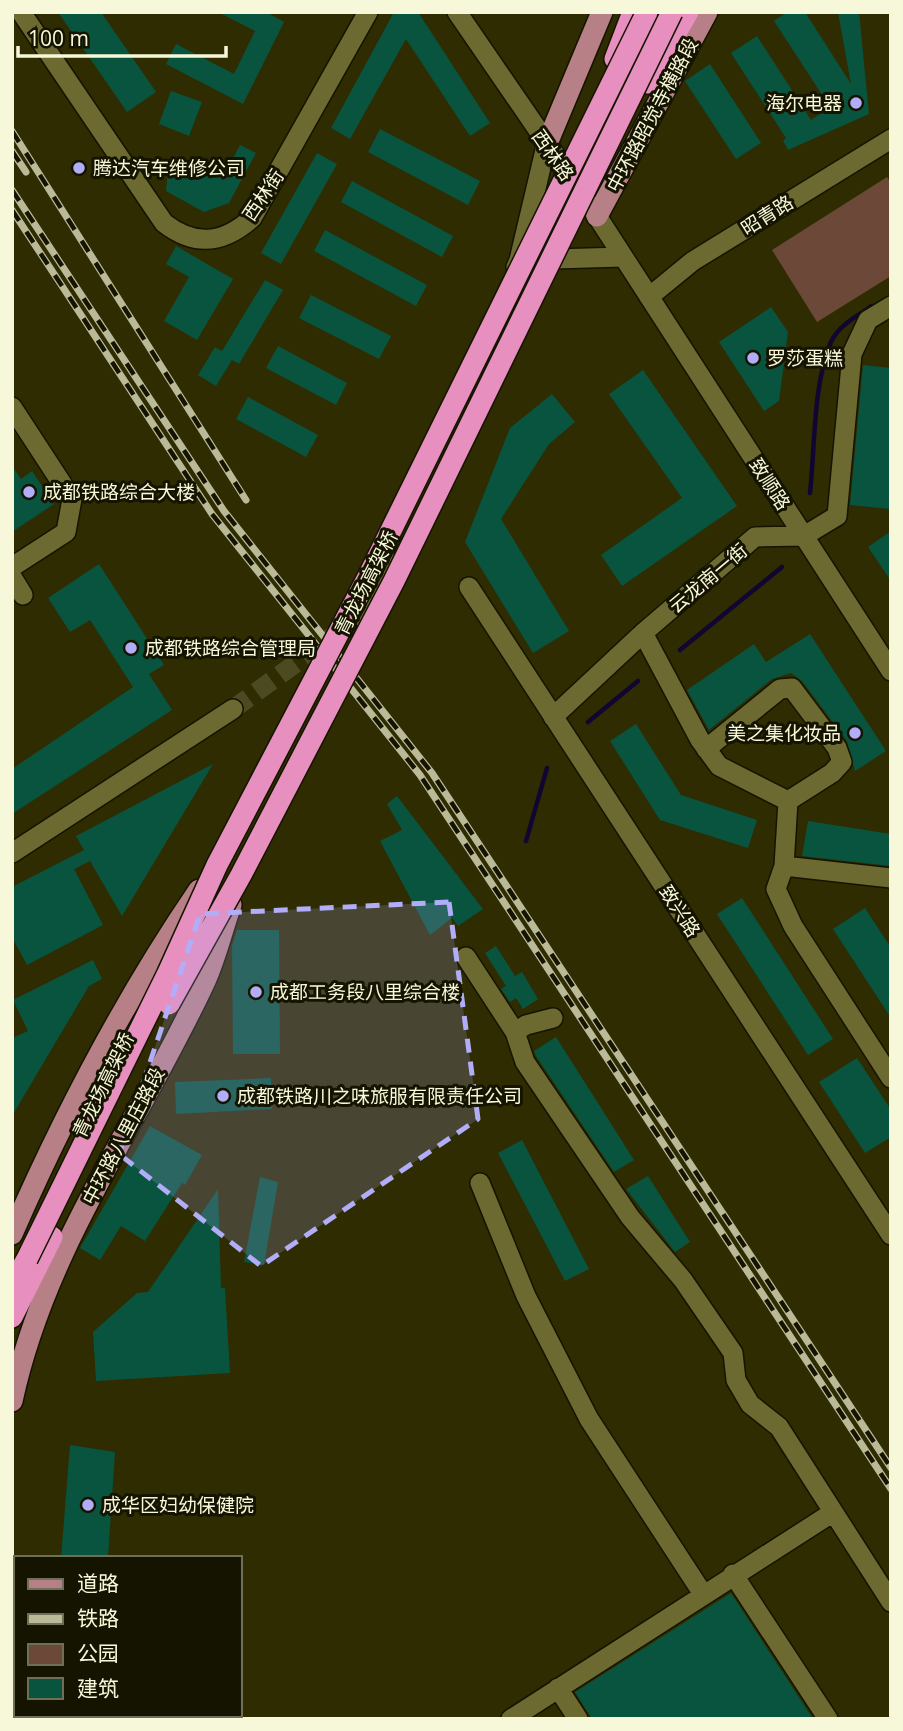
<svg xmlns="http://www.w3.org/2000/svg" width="903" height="1731" viewBox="0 0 903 1731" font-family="'Open Sans','Noto Sans SC',sans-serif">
<rect width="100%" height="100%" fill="#2e2c00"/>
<path fill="#6b4837" d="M887,177l4,6v93l-74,46 -45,-72z"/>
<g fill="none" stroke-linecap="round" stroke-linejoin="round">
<path stroke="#110632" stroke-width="4.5" d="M810,493c5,-45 3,-110 21,-151 7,-16 27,-27 41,-36
M680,650l102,-83
M588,722l50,-41
M526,841l21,-73"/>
</g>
<path fill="#09543e" d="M58,12h43l55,80 -29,20z
M218,12h48l18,10 -41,82 -77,-40 10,-20 58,30 21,-43z
M394,12h24l72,111 -20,13 -64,-97 -56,100 -19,-11z
M787,12h18l46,72 -13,-72h21l10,102 -81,36 -5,-9 3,-3 -55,-85 26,-17 54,84 19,-13 -56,-86z
M710,64l51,79 -25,16 -51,-78z
M171,91l31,11 -13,34 -30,-12z
M380,129l100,52 -12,24 -100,-53z
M240,145l16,8 -27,50 -25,9 -38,-21 2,-19 55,5z
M317,153l20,11 -56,100 -20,-11z
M352,181l101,55 -11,21 -101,-55z
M325,230l102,55 -11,21 -102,-55z
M176,246l57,33 -36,61 -33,-19 25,-44 -23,-13z
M265,280l18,10 -44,74 -7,-4 -16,26 -18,-11 17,-28 7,4z
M311,295l80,41 -12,23 -80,-41z
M771,307l17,25 -9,69 -15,10 -45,-69z
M278,346l69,37 -11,22 -70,-37z
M863,365l28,3 -1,141 -40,-4z
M643,370l94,136 -115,80 -21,-31 81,-57 -73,-104z
M552,394l23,28 -26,22 -48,75 68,112 -36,22 -68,-111 45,-114z
M248,397l70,38 -12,22 -70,-38z
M12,466l9,13 11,-8 22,33 -42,28z
M891,531v50l-23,-34z
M99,564l65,101 -15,9 23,36 -160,104v-45l121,-82 -43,-67 -20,12 -22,-34z
M810,634l76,117 -31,20 -8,-30 -45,-60 -11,-8 -19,6 -63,51 -22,-40 67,-46 12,18z
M636,724l45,71 76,25 -9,28 -88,-28 -50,-79z
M213,764l-91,152 -32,-55 -16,8 29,56 -76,40 -15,-28v-50l72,-37 -8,-14z
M397,796l86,113 -25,17 -6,-8 -22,17 -50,-94 22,-11 -15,-26z
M808,821l83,13v32l-89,-10z
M742,898l91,141 -25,16 -91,-141z
M865,908l26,40v70l-58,-89z
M237,930h42l1,124h-47l-1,-108z
M496,946l19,30 7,-4 16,27 -15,10 -7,-11 -6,4 -9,-13 5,-3 -21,-33z
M93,960l9,19 -13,7 -77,130v-78l16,-7 -15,-31z
M556,1037l78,123 -20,12 -78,-116 -2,-5z
M857,1058l34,52v27l-26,16 -46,-71z
M271,1078l1,31 -96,5 -1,-32z
M150,1126l52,29 -17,30 -3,-2 -37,58 -24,-15 -21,34 -20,-12z
M522,1140l67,129 -24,12 -67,-128z
M648,1176l42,66 -15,10 -49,-63z
M260,1177l18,5 -14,83 -20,-3z
M218,1189l3,99h4l5,85 -134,8 -3,-49 44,-39 11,-1z
M70,1445l45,7 -7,106h-47z
M731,1593l82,126h-221l-17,-27z"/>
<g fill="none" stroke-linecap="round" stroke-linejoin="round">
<path stroke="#4c4a21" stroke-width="19" stroke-dasharray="19 10" stroke-linecap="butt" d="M233,709l107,-78"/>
<defs>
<path id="minor" d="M21,12l143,211c31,24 59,21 88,-5l116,-206
M457,12l140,204 294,455
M519,260l27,-114
M516,267l3,-7 104,-3
M649,297l44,-36 198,-122
M12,407l60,92 -6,33 -54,35
M12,577l11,18
M469,587l422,648
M360,616l17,-26 7,-36
M643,633l57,107 19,26 69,35 -4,65 -8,23 17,37 98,152
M553,717l90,-84 112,-96 49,-1 33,-20 15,-162 16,-34 23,-14
M706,749l74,-60 12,-1 45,60 5,14 -10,11 -44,28
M12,853l221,-144
M784,866l107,12
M466,957l49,75 10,30 105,155 53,63 50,73 3,27 14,24 29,23 112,175
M515,1032l11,-7 27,-7
M480,1183l46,113 63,123 114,175
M733,1574l95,145
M558,1688l20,31
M511,1719l321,-206"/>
<path id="major" d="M546,146l56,-134
M597,216l110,-204
M12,1234c52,-119 114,-237 187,-344
M12,1401c33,-154 128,-280 193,-420 11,-24 17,-51 26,-76"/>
<path id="highway" d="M615,59l18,-47
M647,83l41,-71
M12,1285l15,-26
M12,1317l40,-80"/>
</defs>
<use href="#minor" stroke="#151400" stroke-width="22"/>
<use href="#major" stroke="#151400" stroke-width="24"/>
<use href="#highway" stroke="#151400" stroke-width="24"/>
<use href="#minor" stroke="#6c6a31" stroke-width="19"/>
<use href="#major" stroke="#b68086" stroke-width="21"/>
<use href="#highway" stroke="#e78fbe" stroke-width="21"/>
<defs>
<path id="rail" d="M12,131l234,369
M12,151l14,21
M12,190l212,321 208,262 459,695
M12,210l200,304 208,261 471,714"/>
</defs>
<use href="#rail" stroke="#baba98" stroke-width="7"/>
<use href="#rail" stroke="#151400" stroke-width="4.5" stroke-dasharray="13" stroke-linecap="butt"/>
<defs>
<path id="highway-bridge" d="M169,1004l72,-129 153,-294 278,-569
M27,1259l140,-284 50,-110 153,-292 277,-561"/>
</defs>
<use href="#highway-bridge" stroke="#151400" stroke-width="24" stroke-linecap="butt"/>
<use href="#highway-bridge" stroke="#e78fbe" stroke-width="21"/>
</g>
<path fill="#b2adf9" fill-opacity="0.2" stroke="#b2adf9" stroke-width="5" stroke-dasharray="14 9" stroke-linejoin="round" d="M449,902l29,217 -217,147 -142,-112 81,-240z"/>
<g fill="#b2adf9" stroke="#151400" stroke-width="2.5">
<circle cx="856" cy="103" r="7"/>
<circle cx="79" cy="168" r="7"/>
<circle cx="753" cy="358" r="7"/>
<circle cx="29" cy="492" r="7"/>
<circle cx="131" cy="648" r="7"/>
<circle cx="855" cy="733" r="7"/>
<circle cx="256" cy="992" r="7"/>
<circle cx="223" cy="1096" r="7"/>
<circle cx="88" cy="1505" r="7"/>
</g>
<g text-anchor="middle" stroke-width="6" stroke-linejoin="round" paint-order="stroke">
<g font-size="19" fill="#f7f7d9" stroke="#151400" text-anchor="start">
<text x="842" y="110" text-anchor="end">海尔电器</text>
<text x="93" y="175">腾达汽车维修公司</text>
<text x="767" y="365">罗莎蛋糕</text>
<text x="43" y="499">成都铁路综合大楼</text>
<text x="145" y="655">成都铁路综合管理局</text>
<text x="841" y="740" text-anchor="end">美之集化妆品</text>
<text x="270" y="999">成都工务段八里综合楼</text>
<text x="237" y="1103">成都铁路川之味旅服有限责任公司</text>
<text x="102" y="1512">成华区妇幼保健院</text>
</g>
<g font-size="19" fill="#f7f7d9" stroke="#151400">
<text transform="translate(652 115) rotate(-62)" y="7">中环路昭觉寺横路段</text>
<text transform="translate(553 155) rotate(55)" y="7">西林路</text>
<text transform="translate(263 195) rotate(-56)" y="7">西林街</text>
<text transform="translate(767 215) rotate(-32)" y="7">昭青路</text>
<text transform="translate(770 484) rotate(57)" y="7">致顺路</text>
<text transform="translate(708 578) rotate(-40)" y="7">云龙南一街</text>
<text transform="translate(366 583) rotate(-63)" y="7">青龙场高架桥</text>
<text transform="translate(680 911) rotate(57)" y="7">致兴路</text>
<text transform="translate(103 1085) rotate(-64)" y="7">青龙场高架桥</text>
<text transform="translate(123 1136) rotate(-62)" y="7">中环路八里庄路段</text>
</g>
</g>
<rect width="903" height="1731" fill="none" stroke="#f7f7d9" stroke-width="28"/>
<rect x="14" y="1556" width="228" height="161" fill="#151400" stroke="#6f6f57" stroke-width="2"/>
<rect x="28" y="1579" width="35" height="10" fill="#b68086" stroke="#6f6f57" stroke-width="2"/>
<text x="77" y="1591" font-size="21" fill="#f7f7d9">道路</text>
<rect x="28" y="1614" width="35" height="10" fill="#baba98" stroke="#6f6f57" stroke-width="2"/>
<text x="77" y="1626" font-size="21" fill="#f7f7d9">铁路</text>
<rect x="28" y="1644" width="35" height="21" fill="#6b4837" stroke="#6f6f57" stroke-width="2"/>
<text x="77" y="1661" font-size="21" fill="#f7f7d9">公园</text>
<rect x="28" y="1678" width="35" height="21" fill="#09543e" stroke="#6f6f57" stroke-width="2"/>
<text x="77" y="1696" font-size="21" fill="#f7f7d9">建筑</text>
<path d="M18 46v10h208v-10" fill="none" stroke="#f7f7d9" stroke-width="3.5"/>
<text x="28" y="46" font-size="21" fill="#f7f7d9" stroke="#151400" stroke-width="5" paint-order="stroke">100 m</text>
</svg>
